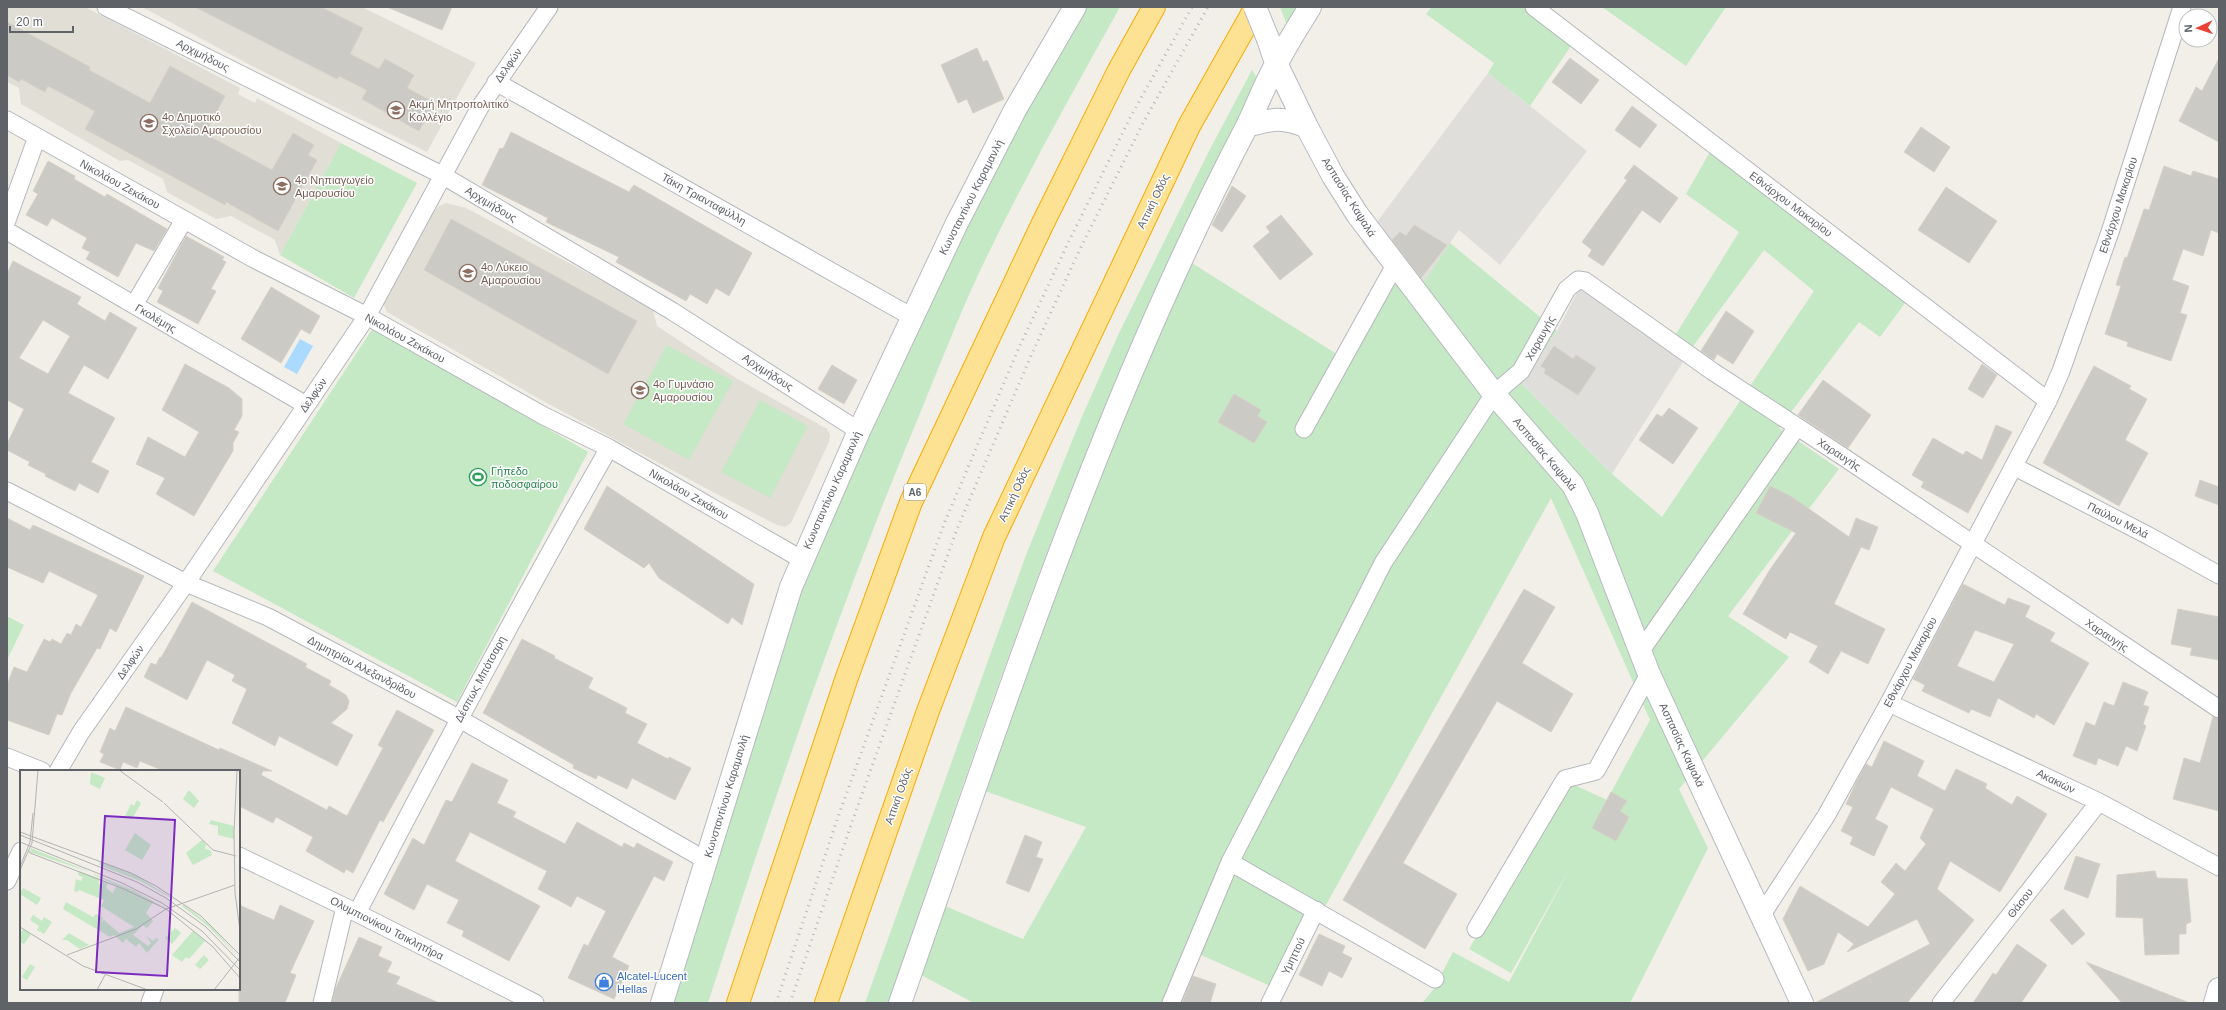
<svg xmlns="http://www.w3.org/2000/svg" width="2226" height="1010" viewBox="0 0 2226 1010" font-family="Arial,sans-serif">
<rect width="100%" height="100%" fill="#f1efe8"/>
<path fill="#e0deda" d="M1488,73l99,78 -87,114 -41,-35 -44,65 -35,-31 -18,-22z
M1584,279l107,70 -79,125 -90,-90 35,-53z"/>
<path fill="#e1ded6" d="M7,7h78l155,81 -2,6 17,9 2,-5 84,45 -61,112 -5,-15 -44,-24 -15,3 -49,-27 -4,-13 -35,-19 -8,1 -99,-57 -2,-16 -12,-6z
M142,7h220l114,56 -49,89 -169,-83z
M446,203l20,5 176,94 11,8 4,16 79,52 91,51 3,5 -1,8 -38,81 -6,4 -8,-2 -64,-33 -168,-90 -158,-90 -5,-12 47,-84 10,-10z"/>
<path fill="#c5e8c5" d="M1087,7h33c-49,88 -99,177 -142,268 -20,43 -37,87 -55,131 -82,195 -150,395 -215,597h-41l160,-495 201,-403z
M1280,7h21l-13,21z
M1432,7h93l48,36 -43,63 -42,-33 6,-10 -68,-49z
M1602,7h124l-40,59z
M1252,70l7,12c-159,291 -264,608 -371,921h-23l161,-448 55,-136 38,-86 90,-182z
M341,143l76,40 -63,115 -74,-43z
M1711,150l197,149 -28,38 -21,-15 -80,106 60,41 -111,147 61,41 -110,132 29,59 -78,155h-208l11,-13 20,-38 56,30 62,-116 -60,107 -42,-24 99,-167 39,18 43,-80 -99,-222 -272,492 -80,-36 -18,49h-207l-53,-28 24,-69 78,33 63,-112 -101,-36c62,-179 127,-357 202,-531l156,98 50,-83 22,20 35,-52 107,88 -35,53 90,90 50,43 152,-226 -50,-41 -73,99 -18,-10 66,-107 -53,-38z
M373,328l215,124 -131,250 -244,-131z
M667,345l66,36 -44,79 -66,-36z
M760,400l48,26 -38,72 -49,-26z
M7,616l17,9 -17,35z"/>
<path fill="#aadaff" d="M300,339l13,7 -16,28 -13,-7z"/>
<path fill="#cccac5" stroke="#d6d1c6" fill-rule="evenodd" d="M195,7h126l42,21 -13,26 29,15 6,-10 29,16 -7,13 28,15 -16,28 -57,-32 5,-9 -28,-14 -2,3z
M387,7h65l-10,23z
M7,22l83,45 -1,3 61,33 20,-37 55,30 -20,38 67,36 21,-37 21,12 -6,10 9,5 -39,71 -52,-29 -1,3 -140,-76 10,-18 -47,-25 -3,6 -24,-13 -2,3 -12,-7z
M977,48l6,14 4,-2 17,39 -31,14 -6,-14 -9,4 -17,-38z
M1570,58l29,22 -18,24 -29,-22z
M2219,58v84l-40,-21 17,-34 6,4z
M1632,106l25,19 -17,23 -25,-18z
M1921,127l29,20 -16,25 -30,-20z
M511,132l118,60 5,-7 118,68 -23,43 -13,-8 -9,16 -17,-10 -4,7 -70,-39 3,-5 -73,-35 2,-4 -66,-33 18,-37 3,1z
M48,161l27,15 -1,3 31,18 2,-3 60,35 -13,22 -18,-8 -18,34 -32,-18 4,-7 -8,-4 5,-10 -35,-20 -5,8 -21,-11 12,-21 -5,-3z
M1634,165l44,33 -18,25 -18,-13 -39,56 -15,-10 4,-6 -10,-8 45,-62 -3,-2z
M2164,166l27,10 2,-5 26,8v54l-8,-3 -8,26 -20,-7 -11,31 17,6 -9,27 7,2 -16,46 -44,-15 1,-4 -23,-8 16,-48 -5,-1 9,-28 2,1 17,-49 5,1z
M1232,186l14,10 -24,36 -10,-7z
M1946,187l51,34 -28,42 -51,-33z
M1281,215l32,39 -33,26 -27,-34 17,-14 -4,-5z
M451,219l186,102 -29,53 -184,-104z
M1414,225l33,20 -26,33 -29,-38 8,-8 6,4z
M186,236l38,21 -2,3 4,2 -15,27 5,2 -18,33 -41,-22 6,-11 -5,-3z
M13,261l68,36 -4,7 28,17 5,-9 27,16 -29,51 -24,-14 -16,28 47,25 -24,44 18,9 -11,22 -19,-10 -4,8 -30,-15 1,-2 -18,-9 2,-3 -23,-12v-6l17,-35 -17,-9v-126zM43,320l27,16 -22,38 -29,-16z
M271,287l49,29 -10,18 -9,-5 -20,34 -40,-24z
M1726,311l28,20 -21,33 -16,-10 -3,6 -13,-9z
M1554,346l19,13 3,-4 20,13 -18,27 -34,-22 2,-3 -5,-4z
M185,364l44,24 13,11v17l-8,14 5,2 -6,11v8l-39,65 -38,-22 9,-16 -29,-14 12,-27 37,20 14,-25 -37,-22z
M1982,364l15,11 -14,23 -15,-9z
M832,365l25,15 -13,24 -26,-15z
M2094,366l37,20 -2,3 18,10 -22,41 23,13 -29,53 -76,-43z
M1823,380l48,35 -23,33 -50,-33z
M1234,394l27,16 -4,6 10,6 -13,21 -36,-21z
M1669,408l29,20 -25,36 -34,-24 18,-26 5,3z
M1996,425l16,7 -44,81 -47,-26 3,-5 -12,-7 21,-37 30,17 3,-4 16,9z
M2200,480l19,7v18l-24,-9z
M607,486l147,98 -12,41 -10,-8 -4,7 -69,-46 -10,-15 -5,5 -60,-39z
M1770,486l22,11 57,40 7,-19 22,9 -9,23 -8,-3 -27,57 51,25 -17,35 -27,-13 -13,23 -19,-12 9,-16 -28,-14 -4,7 -43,-25 28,-46 25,-35 -40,-20z
M7,518l23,12 3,-5 111,51 -28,56 -6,-4 -10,21 -3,-1 -26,45 -9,22 -5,-1 -8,21 -42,-15v-35l7,-18 13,5 17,-33 6,3 2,-3 9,5 6,-11 4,2 5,-11 5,3 17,-32 -49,-24 -6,12 -36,-16z
M1963,584l42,21 3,-7 22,8 -5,11 30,16 -5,8 39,22 -35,62 -18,-11 -2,4 -36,-20 -8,19 -19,-8 -2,4 -47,-22 3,-6 -12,-6zM1975,630l39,14 -20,38 -37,-16z
M1524,589l31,18 -33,56 51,31 -22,38 -54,-31 -94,162 54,31 -32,55 -82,-49z
M192,602l115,62 -2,3 26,14 -2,4 17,10 3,6 -2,8 -16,14 22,12 -16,31 -58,-30 -4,10 -43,-23 15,-34 -15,-8 3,-6 -28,-15 -20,40 -43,-23 7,-14 5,2 4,-8 1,1z
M2178,609l41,8v43l-29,-5 2,-7 -21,-4z
M522,639l33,17 -1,2 39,20 -5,10 39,20 -2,5 22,11 -10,19 31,16 1,-2 22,11 -16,32 -43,-22 -5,11 -29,-14 -2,4 -23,-11 1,-3 -91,-52z
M2123,682l25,10 -5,13 6,2 -6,17 3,2 -9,25 -11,-5 -8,20 -20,-8 -2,7 -23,-9 13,-34 9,4 9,-24 10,4z
M126,707l93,43 1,-2 52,23h-9l-2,4 66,35 2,-4 18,10 36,-68 -5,-3 19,-35 37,20 -51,92 -3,-2 -27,53 -7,-4 -2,4 -38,-22 7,-14 -37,-20 -3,6 -34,-17v-35h-75l-24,-10 -3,7 -14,-6 -3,8 -20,-8 4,-8 -4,-2 10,-24 5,3z
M2213,717l6,2v92l-46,-12 11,-41 16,5z
M1884,741l40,20 -7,15 28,15 11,-22 31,15 -2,4 27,17 5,-9 30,18 -47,78 -50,-31 -13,28 37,31 -67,83h-92l115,-59 -13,-25 -70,33 7,-8 -16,-12 -14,32 -16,7 -25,-52 17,-33 68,41 27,-33 -14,-12 15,-19 9,8 21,-27 -6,-6 14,-29 -43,-22 -16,32 13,7 -14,30 -24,-12 3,-7 -12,-6 12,-24 -7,-3 11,-23 9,-17 6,3z
M472,763l36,17 -11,23 19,9 -3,5 52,27 12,-22 45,25 2,-4 10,5 3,-5 36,19 -9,19 -10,-5 -42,81 17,9 -15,33 -46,-21 16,-34 4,2 18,-35 -29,-15 -6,11 -33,-18 9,-18 -77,-39 -15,29 85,45 -31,55 -47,-25 2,-5 -17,-8 12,-23 -32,-16 -13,26 -30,-16 29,-56 11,7 22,-45 6,2z
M1611,792l16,9 -7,10 9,6 -13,24 -24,-13z
M1025,835l17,7 -6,15 7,2 -14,33 -23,-9z
M2076,856l24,8 -12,34 -24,-9z
M2155,871l2,7 30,1 4,43 -5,2v10h-7v20l-34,1 -2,-37 -27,-1 1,-42z
M239,905l35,15 6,-15 34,16 -24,52 6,2 -11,28h-46z
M2063,909l22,25 -13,11 -22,-25z
M1319,934l26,12 -3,7 10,5 -10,20 -13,-7 -7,15 -23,-11z
M359,937l23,10 -4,9 14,6 -5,10 13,5 -4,7 43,19h-107l3,-13z
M2017,944l30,21 -26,38h-48l20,-30 3,2z
M2086,962l101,40 -1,1h-64z
M1193,976l23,8 -6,19h-28z"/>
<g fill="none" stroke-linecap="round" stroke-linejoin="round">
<defs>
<path id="street" d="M106,7l336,168 230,136 187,120
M1534,7l514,394
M496,82l416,235
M7,120l247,139 113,57 177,100 65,32 192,111
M7,220l30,-83
M7,231l299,174
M134,305l50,-85
M1304,429l91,-164
M2015,467l134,69 70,39
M7,491l179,92 82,34 190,101 249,143
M1640,652l157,-225
M1889,703l210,99 120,65
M7,757l35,14
M58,771l23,-39 105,-149 181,-267 113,-209 69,-100
M239,856l106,51 190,96
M1230,862l205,117
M7,881l14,-30
M357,913c82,-157 164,-312 252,-465
M1761,916l65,-100 63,-113 159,-302 13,-30 49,-139 72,-225
M1476,929l89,-150 31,-8 53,-97
M150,1003l5,-14
M322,1003l23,-96
M1171,1003l59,-141 83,-160 70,-139 111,-169 27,-23 46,-82 11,-9 7,1 127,90 133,87 374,251
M1270,1003l46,-93
M1941,1003l158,-201"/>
<path id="secondary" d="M1268,39l8,24 31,64 26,49 24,38 137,180 79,91 14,28 62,161 153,329
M1247,126c25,-7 35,-10 60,1
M662,1003l129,-416 68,-156 97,-206 59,-115 60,-103
M900,1003c104,-295 201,-599 347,-877 10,-20 18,-43 30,-63 10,-19 22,-38 33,-56
M2215,1003l4,-14"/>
<path id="highway" d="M738,1003l109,-326 64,-175 131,-277 77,-155 35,-63
M826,1003l102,-292 66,-174 195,-411 67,-119"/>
</defs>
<use href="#street" stroke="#b5b8bc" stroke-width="19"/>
<use href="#secondary" stroke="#b6babf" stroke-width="24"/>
<use href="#highway" stroke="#f9ab00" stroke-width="24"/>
<use href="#street" stroke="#fff" stroke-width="17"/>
<use href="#secondary" stroke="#fff" stroke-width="22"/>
<use href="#highway" stroke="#fde293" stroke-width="22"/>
<path stroke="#b6b7b8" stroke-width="3" stroke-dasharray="1 5" stroke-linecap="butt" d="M776,1003l62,-186 106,-293 73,-172 51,-109 62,-125 62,-111
M790,1003l62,-181 105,-293 73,-171 50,-109 63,-126 65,-116"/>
<defs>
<path id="secondary-bridge" d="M1255,7l13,32"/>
</defs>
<use href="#secondary-bridge" stroke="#b6babf" stroke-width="24" stroke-linecap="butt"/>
<use href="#secondary-bridge" stroke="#fff" stroke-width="22"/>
</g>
<defs>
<symbol id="university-ring" viewBox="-11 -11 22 22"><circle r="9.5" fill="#fff" stroke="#8d6e63" stroke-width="1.5"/><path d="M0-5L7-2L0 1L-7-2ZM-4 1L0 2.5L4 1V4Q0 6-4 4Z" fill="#8d6e63"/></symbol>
<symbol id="school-ring" viewBox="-11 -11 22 22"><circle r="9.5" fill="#fff" stroke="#8d6e63" stroke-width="1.5"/><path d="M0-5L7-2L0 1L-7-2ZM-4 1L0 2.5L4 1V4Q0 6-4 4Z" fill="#8d6e63"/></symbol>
<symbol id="stadium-ring" viewBox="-11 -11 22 22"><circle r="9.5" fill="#fff" stroke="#2e9e5b" stroke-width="1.5"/><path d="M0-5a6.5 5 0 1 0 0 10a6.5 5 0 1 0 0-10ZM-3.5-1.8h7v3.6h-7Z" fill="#2e9e5b"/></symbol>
<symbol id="shop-ring" viewBox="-11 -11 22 22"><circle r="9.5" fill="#fff" stroke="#3f7fe0" stroke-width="1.5"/><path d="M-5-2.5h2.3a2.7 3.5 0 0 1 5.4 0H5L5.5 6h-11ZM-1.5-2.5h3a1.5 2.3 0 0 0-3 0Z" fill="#3f7fe0"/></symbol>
</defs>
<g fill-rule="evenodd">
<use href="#university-ring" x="386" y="100" width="20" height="20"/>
<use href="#school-ring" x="139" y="113" width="20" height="20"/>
<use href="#school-ring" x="272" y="176" width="20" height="20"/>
<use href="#school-ring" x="458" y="263" width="20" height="20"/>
<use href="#school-ring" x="630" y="380" width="20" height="20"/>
<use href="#stadium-ring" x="468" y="467" width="20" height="20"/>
<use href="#shop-ring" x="594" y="972" width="20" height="20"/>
</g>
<g text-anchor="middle" stroke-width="3" stroke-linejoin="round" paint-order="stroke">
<rect fill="#fff" stroke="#8f9295" stroke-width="1" x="904" y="484" width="22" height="16" rx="3"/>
<g font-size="10" font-weight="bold" fill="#5f6368">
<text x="915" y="496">Α6</text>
</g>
<g font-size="11" fill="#5f6368" stroke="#fff">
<text transform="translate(203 55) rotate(27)" y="4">Αρχιμήδους</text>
<text transform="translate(508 65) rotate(-55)" y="4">Δελφών</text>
<text transform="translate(120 184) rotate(29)" y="4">Νικολάου Ζεκάκου</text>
<text transform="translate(971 197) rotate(-63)" y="4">Κωνσταντίνου Καραμανλή</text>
<text transform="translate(1349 197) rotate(58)" y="4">Ασπασίας Καψαλά</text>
<text transform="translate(704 199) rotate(29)" y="4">Τάκη Τριανταφύλλη</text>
<text transform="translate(1153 201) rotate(-64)" y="4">Αττική Οδός</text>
<text transform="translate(491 204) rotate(31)" y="4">Αρχιμήδους</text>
<text transform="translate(1791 204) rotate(37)" y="4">Εθνάρχου Μακαρίου</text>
<text transform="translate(2118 205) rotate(-72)" y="4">Εθνάρχου Μακαρίου</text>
<text transform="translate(156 318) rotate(30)" y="4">Γκολέμης</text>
<text transform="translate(405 338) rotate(29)" y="4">Νικολάου Ζεκάκου</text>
<text transform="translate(1540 338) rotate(-61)" y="4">Χαραυγής</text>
<text transform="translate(768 372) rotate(33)" y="4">Αρχιμήδους</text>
<text transform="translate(313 395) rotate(-55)" y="4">Δελφών</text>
<text transform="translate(1545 454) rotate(50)" y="4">Ασπασίας Καψαλά</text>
<text transform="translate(1839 454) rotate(33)" y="4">Χαραυγής</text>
<text transform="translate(832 490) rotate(-66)" y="4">Κωνσταντίνου Καραμανλή</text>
<text transform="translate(689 494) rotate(30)" y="4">Νικολάου Ζεκάκου</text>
<text transform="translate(1014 494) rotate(-65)" y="4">Αττική Οδός</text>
<text transform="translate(2118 520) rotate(27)" y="4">Παύλου Μελά</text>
<text transform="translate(2107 635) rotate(34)" y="4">Χαραυγής</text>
<text transform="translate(130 662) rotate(-55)" y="4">Δελφών</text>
<text transform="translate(1910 662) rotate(-62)" y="4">Εθνάρχου Μακαρίου</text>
<text transform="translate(362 667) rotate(28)" y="4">Δημητρίου Αλεξανδρίδου</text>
<text transform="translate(480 679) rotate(-62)" y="4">Δέσπως Μπότσαρη</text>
<text transform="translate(1682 745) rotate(65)" y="4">Ασπασίας Καψαλά</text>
<text transform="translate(2056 781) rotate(26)" y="4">Ακακιών</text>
<text transform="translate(726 796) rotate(-73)" y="4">Κωνσταντίνου Καραμανλή</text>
<text transform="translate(898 796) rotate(-70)" y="4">Αττική Οδός</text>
<text transform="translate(2020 903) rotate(-52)" y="4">Θάσου</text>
<text transform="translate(387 928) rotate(27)" y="4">Ολυμπιονίκου Τσικλητήρα</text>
<text transform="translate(1293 956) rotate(-64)" y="4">Υμηττού</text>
</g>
<g font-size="11" fill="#785e54" stroke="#fff" text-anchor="start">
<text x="409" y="108">Ακμή Μητροπολιτικό<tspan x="409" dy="13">Κολλέγιο</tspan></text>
<text x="162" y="121">4ο Δημοτικό<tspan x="162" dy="13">Σχολείο Αμαρουσίου</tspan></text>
<text x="295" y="184">4ο Νηπιαγωγείο<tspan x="295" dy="13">Αμαρουσίου</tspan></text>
<text x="481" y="271">4ο Λύκειο<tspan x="481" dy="13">Αμαρουσίου</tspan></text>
<text x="653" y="388">4ο Γυμνάσιο<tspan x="653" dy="13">Αμαρουσίου</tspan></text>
</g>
<g font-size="11" fill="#27864d" stroke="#fff" text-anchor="start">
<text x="491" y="475">Γήπεδο<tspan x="491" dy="13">ποδοσφαίρου</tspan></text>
</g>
<g font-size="11" fill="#366cbe" stroke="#fff" text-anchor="start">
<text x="617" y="980">Alcatel-Lucent<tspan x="617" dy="13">Hellas</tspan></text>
</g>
</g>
<g transform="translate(20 770)">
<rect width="220" height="220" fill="#f1efe8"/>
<path d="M71,2l14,6 -5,11 -10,-5zM169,20l10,11 -5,7 -11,-9zM117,30l4,3 -9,16 -7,-3 6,-12 3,2zM191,50l23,6v13l-16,-4v-9l-9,-2zM115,63l16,12 -9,15 -17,-10zM182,70l4,4 -1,5 5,1 2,5 -19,10 -7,-12zM11,78l61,25 -62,-21zM80,92l35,13 45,28 -40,-22 -41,-16zM59,101l21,8 -2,4 3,2 3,-4 4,2 -2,5 7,5 3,-7 37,16 -7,11 7,8 -6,7 -4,-3 -10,10 15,11 3,-3 -5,-7 7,5 3,-3 3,1 -12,14 -8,-10 -3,4 -10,-8 -3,4 -9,-8 -4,2 -47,-28 3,-7 27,15 3,-3 7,4 -2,4 3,-2 15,13 15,-6 -33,-21 3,-6 -25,-10 -2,2 -3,-1 2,-12 5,2 2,-4 -5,-2zM74,104l39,16 33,18 -72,-33zM3,118l18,10 -4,7 -17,-11zM164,135l26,20 29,32 -31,-31 -26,-20zM13,145l9,6 2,-4 8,5 -8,12 -7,-4 2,-4 -9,-6zM155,158l6,5 -9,11 -7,-6zM3,159l8,5 -7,10 -4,-2v-8zM173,161l12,10 -16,18 -3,-2 -4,5 -10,-7zM49,163l20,12 -9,4 -13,-9h-5zM184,185l5,5 -9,9 -5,-4zM10,194l5,3 -8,13 -5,-3z" fill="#c5e8c5"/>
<path fill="none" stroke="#b3b3b1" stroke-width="1" d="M99,0l44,32M217,0l-3,62 1,61 5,37M144,33l49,47 23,6M0,62l111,41 25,13 45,30 39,39M0,65l117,47 29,16 40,29 34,35M0,72l102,41 40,20 40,28 38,39M8,80l2,3 94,36 42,20 46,37 28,32M0,97l10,-25 3,-29M0,100l12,-27 6,-73M0,157l63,39 65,24M47,185l69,-26 30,-20 69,-24M77,220l8,-15M194,220l26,-33"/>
<path fill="#7b2cbf" fill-opacity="0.15" stroke="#7b2cbf" stroke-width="2" d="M85,46l70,4 -8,156 -71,-4z"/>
<rect width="220" height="220" fill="none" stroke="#5f6368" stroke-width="2"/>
</g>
<rect width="2226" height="1010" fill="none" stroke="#5f6368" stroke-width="16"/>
<g transform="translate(2198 28) rotate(267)"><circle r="19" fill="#ffffff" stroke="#bfc1c3"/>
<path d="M0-3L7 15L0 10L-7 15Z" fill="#ea4335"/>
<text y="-6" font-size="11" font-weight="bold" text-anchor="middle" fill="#5f6368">N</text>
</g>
<path d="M10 26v6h63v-6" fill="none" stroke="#5f6368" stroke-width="2"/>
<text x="16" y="26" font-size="12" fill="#5f6368" stroke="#ffffff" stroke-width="3" paint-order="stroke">20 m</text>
</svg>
